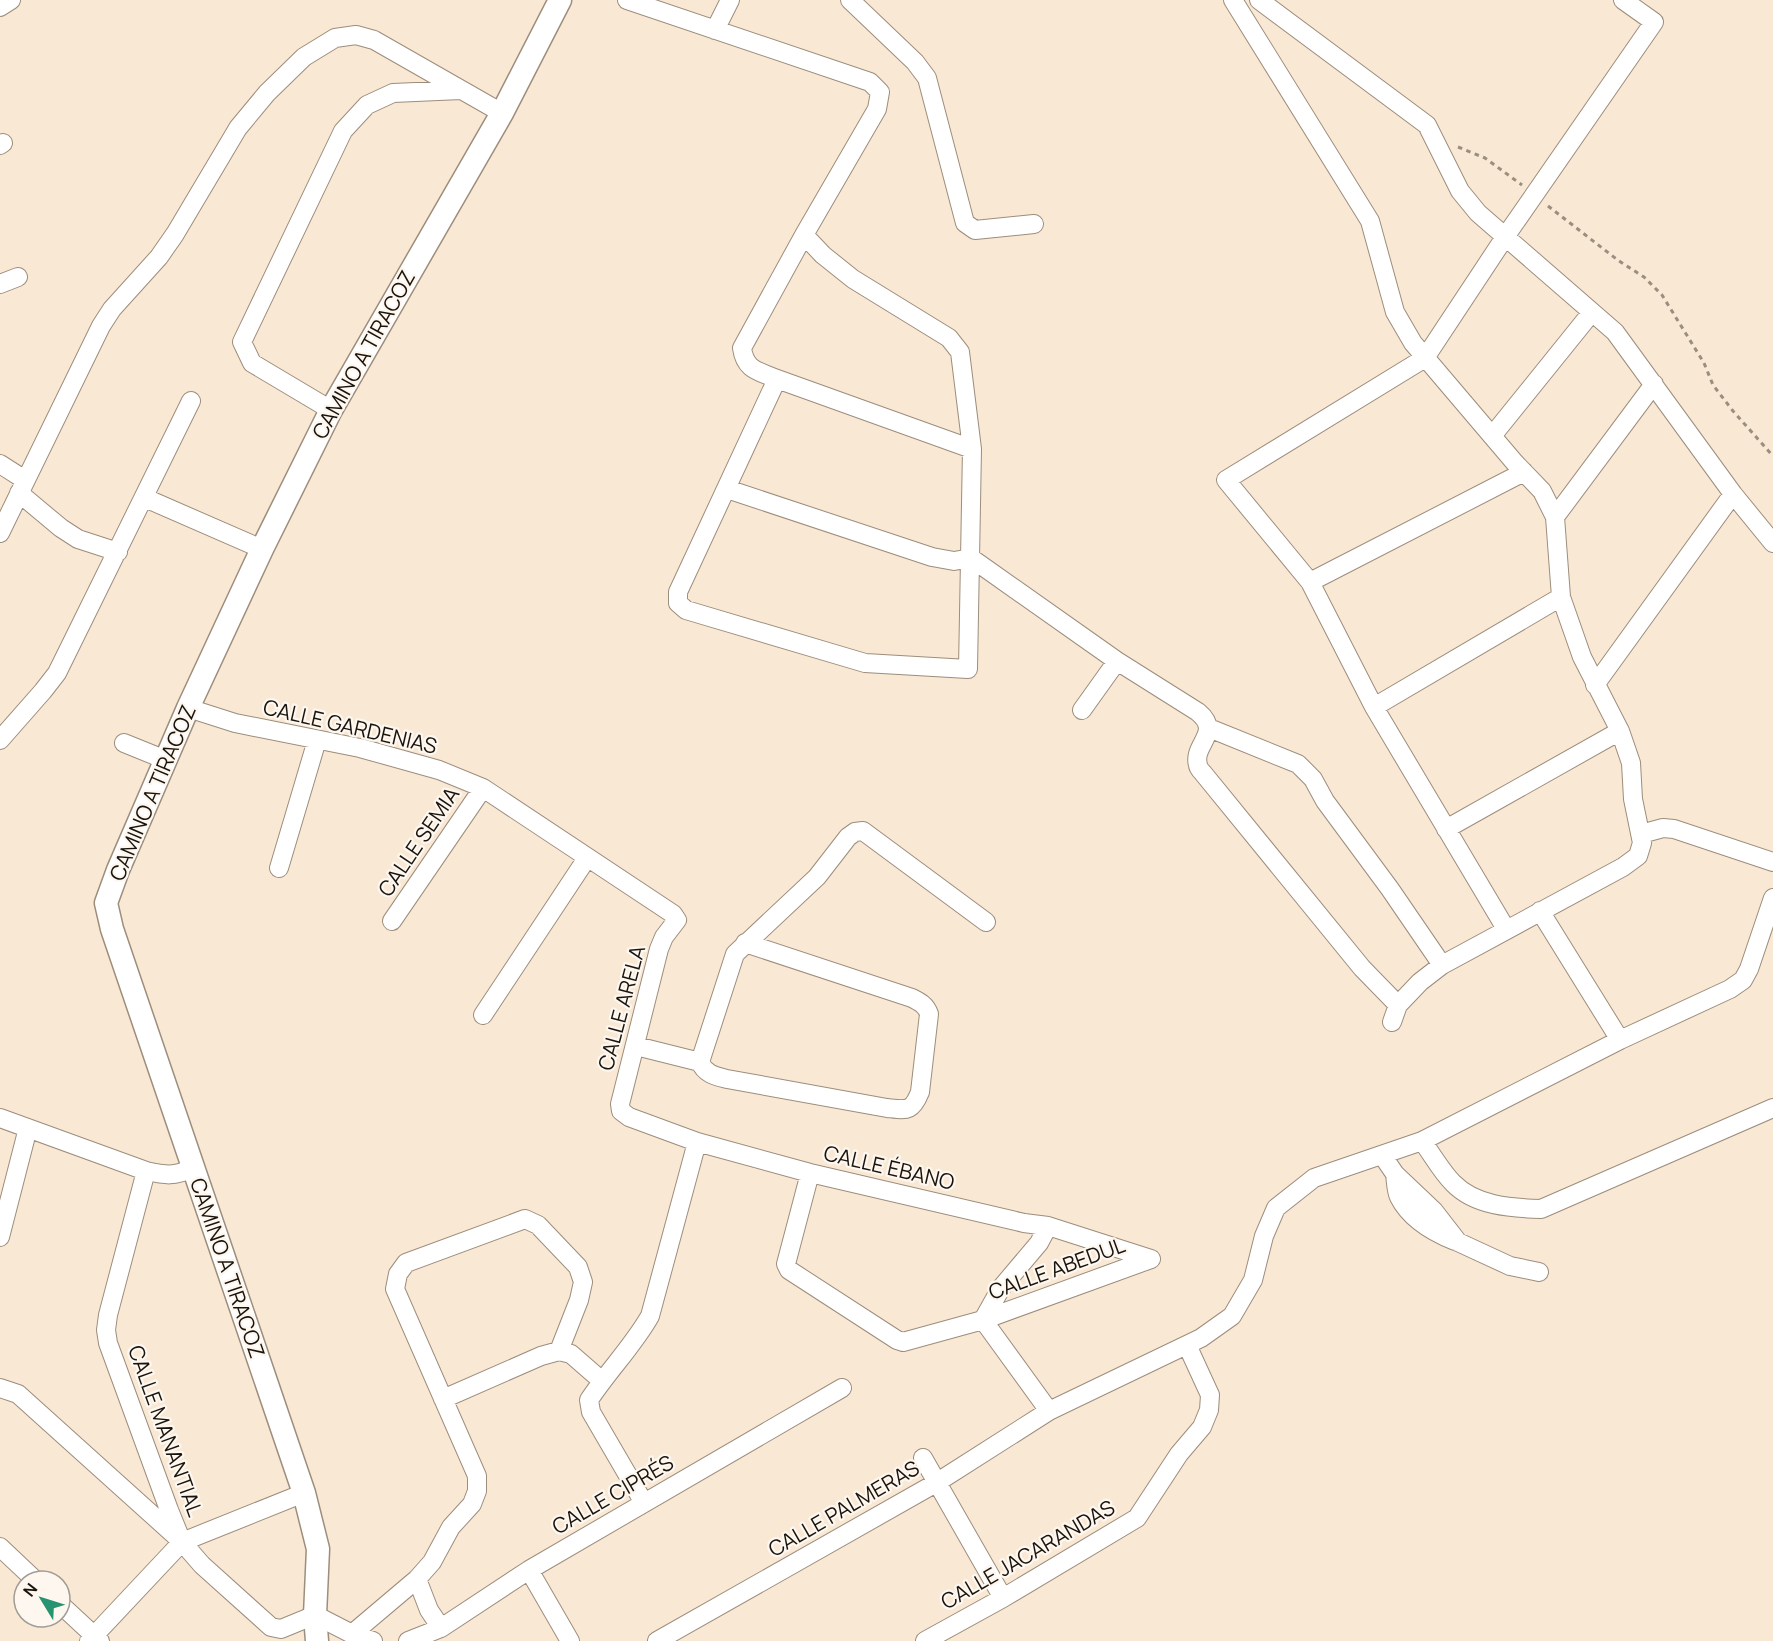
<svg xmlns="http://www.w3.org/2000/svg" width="1773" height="1641" viewBox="0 0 1773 1641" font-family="Manrope,sans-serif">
<rect width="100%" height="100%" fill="#f8e8d4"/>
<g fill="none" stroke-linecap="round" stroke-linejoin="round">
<defs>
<path id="minor" d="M627,0l243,82 10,10 -3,17 -73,126 -62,113c3,22 16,23 35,31l195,70
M850,0l65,62 12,16 38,145 10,7 59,-6
M1233,0l137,221 25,91 18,31 102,120 27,28 13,26 6,80 21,60 38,74 11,32 2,36 9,44 -4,13 -15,11 -181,98 -22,17 -22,23 -6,17
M1259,0l168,125 33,66 18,22 137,119 118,162 -138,191
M0,7l11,-7
M715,30l15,-30
M0,145l3,-2
M0,284l18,-7
M777,379l-99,213v11l8,7 179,53 103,6 4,-220 -12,-97 -11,-14 -96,-59 -30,-24 -19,-20
M331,410l-79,-47 -10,-21 101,-211 24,-26 26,-12 68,-3
M1492,436l100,-124
M0,464l25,16
M727,489l205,68 22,4 17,-3 146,103 81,51c25,21 -6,32 0,53 0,3 3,6 5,8l159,195 36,37
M19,493l42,35 17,11 40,13
M1733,494l40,49
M145,498l117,51
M1555,517l99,-133
M0,533l101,-207 11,-17 47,-52 16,-23 63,-106 29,-35 37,-36 31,-19 21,-3 18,5 128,73
M1310,582l214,-110
M1374,707l187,-110
M188,708l47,15 125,25 79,22 44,18 190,126 4,6 -13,17 -5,12 -39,155 1,7 8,6 68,25 113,31 214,50 24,3 103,33
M1082,710l35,-49
M1209,728l89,36 15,15 12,22 65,88 52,76
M0,740l43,-49 14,-18 134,-272
M124,743l42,17
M1446,829l174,-98
M1641,834l22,-6 11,1 99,33
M279,868l38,-128
M1540,911l80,129
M392,921l91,-133
M1506,929l-132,-222 -64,-125 -84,-102 199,-122 80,-121 149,-215 -31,-22
M483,1015l104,-157
M636,1046l64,16c5,12 15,14 27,17l160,29c20,2 25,4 33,-16l9,-78c-3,-9 -9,-12 -17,-16l-167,-55
M700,1062l35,-108 82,-77 31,-40 7,-5 8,-1 123,91
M0,1118l146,53c19,4 29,6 46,-3
M1422,1141c10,13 19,30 31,42 22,23 58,25 88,26l232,-101
M1382,1155l13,19 39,37 24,31 52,24 29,6
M146,1171l-38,144 -2,15 2,13 61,167 13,32 20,23 69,62 10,2 34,-14 37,19 21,7
M810,1173l-24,91 3,6 108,70 6,2 80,-22 168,-61
M1395,1174c1,7 1,17 4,23 11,22 36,36 56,44
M0,1237l28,-109
M983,1320l18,-32 38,-45 9,-17
M983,1320l66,91
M0,1388l18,6 161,145
M443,1399l98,-43 18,-5 12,3 31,27
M923,1458l80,140
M644,1503l-53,-91 -2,-12c19,-29 44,-54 61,-84l47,-174
M0,1547l36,34
M529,1570l41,71
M417,1579l12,31 12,18
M60,1604l40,37
M352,1634l65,-55 15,-17 19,-35 21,-23 5,-13v-15l-82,-187 3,-15 8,-11 119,-44 13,6 40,42 5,15 -4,18 -20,51
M89,1641l93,-99 122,-49
M408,1641l33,-13 88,-58 313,-182
M657,1641l279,-158 113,-72 152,-73 31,-22 21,-36 11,-44 12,-28 38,-30 108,-37 198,-101 110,-51 13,-9 6,-11 24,-71
M925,1641l78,-43 134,-80 42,-64 23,-27 7,-17 1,-15 -23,-50"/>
<path id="tertiary" d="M317,1641l-2,-26 3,-66 -14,-56 -192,-564 -6,-26 12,-33 70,-162 74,-159 69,-139 171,-297 58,-113"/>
</defs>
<use href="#minor" stroke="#9d8d7c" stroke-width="20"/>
<use href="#tertiary" stroke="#9d8d7c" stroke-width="25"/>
<path stroke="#998e7f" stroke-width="3" stroke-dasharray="4.5 4.5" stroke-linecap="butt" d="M1458,147l27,11 37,27
M1548,206l71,55 25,16 18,18 42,68 9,22 20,26 40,45"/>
<use href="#minor" stroke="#fff" stroke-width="18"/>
<use href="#tertiary" stroke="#fff" stroke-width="22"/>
</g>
<g text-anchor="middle" stroke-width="4.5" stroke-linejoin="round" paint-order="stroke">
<g font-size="21" fill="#18130c" stroke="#fdf7ef">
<text transform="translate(364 355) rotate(-61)" y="7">CAMINO A TIRACOZ</text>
<text transform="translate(350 727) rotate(13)" y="7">CALLE GARDENIAS</text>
<text transform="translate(153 793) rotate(-67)" y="7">CAMINO A TIRACOZ</text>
<text transform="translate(419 842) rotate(-56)" y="7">CALLE SEMIA</text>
<text transform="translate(622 1008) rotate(-75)" y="7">CALLE ARELA</text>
<text transform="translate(889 1168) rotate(13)" y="7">CALLE ÉBANO</text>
<text transform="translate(227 1268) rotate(71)" y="7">CAMINO A TIRACOZ</text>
<text transform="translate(1057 1269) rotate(-20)" y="7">CALLE ABEDUL</text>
<text transform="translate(165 1431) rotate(70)" y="7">CALLE MANANTIAL</text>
<text transform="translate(613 1495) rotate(-30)" y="7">CALLE CIPRÉS</text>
<text transform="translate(844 1509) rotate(-30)" y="7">CALLE PALMERAS</text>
<text transform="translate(1028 1555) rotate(-30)" y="7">CALLE JACARANDAS</text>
</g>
</g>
<g transform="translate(42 1599) rotate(308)"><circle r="28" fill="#fdf7ef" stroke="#a19c94" stroke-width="1.5"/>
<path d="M0-4.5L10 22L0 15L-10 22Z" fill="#279371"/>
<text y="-9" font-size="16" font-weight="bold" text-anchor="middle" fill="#18130c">N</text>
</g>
</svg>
